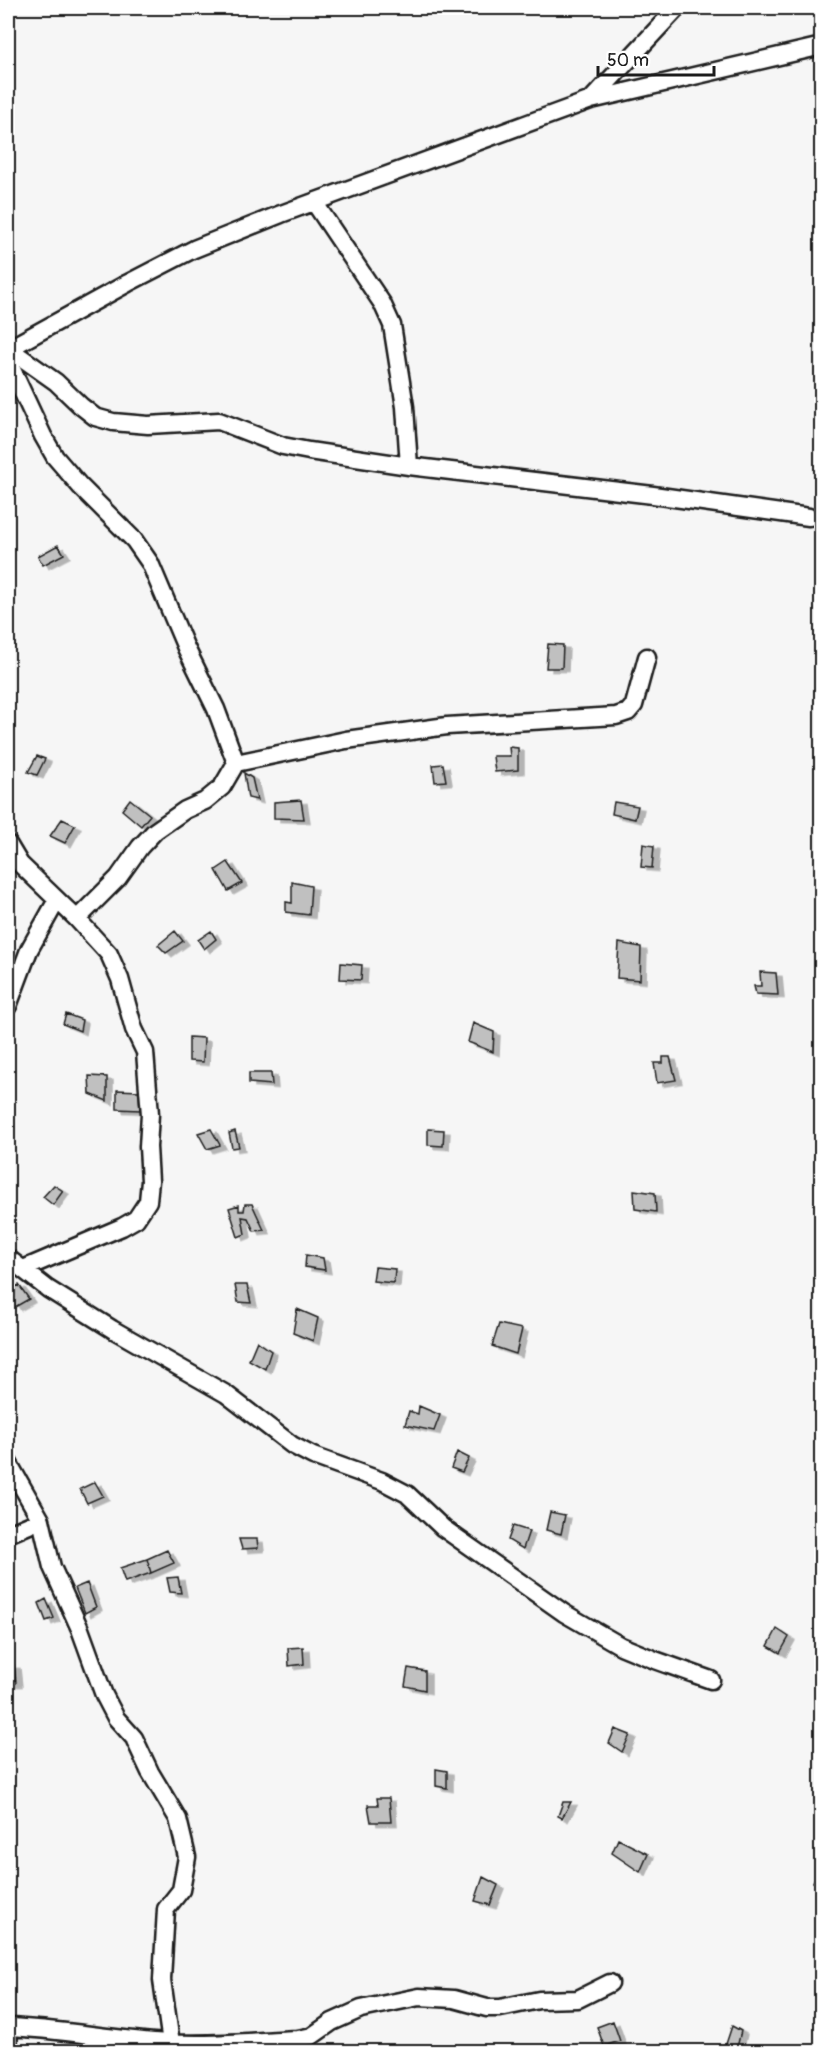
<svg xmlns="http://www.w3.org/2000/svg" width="829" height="2059" viewBox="0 0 829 2059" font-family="Pangolin,sans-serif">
<defs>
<filter id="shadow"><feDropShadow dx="6" dy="3.5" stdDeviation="0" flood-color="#0004"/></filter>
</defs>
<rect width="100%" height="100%" fill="#f6f6f6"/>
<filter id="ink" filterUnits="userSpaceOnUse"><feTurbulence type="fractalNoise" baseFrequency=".0167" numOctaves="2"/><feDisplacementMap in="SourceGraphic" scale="12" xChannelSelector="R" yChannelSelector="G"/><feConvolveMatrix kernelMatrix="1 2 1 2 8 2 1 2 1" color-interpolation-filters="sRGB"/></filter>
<g filter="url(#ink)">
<path fill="#c0c0c0" stroke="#1c1c1c" stroke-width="1.5" filter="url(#shadow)" d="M58,545l6,9 -21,11 -5,-9z
M548,644l15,1 -1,23h-16z
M509,747l9,1v22l-23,2 -2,-16h17z
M37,756l8,3 -8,16 -9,-3z
M443,764l3,17 -11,1 -2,-17z
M244,773l8,5 5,22 -9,-2z
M130,799l20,16 -9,11 -19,-16z
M301,800l3,19 -30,-1v-16z
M614,802l24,4 -3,13 -23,-5z
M62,819l13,6 -10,18 -15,-7z
M643,844l11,2 -2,22 -11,-1z
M228,862l14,21 -14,8 -12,-21z
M292,882l19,4 -2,29 -23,-3v-10l6,1z
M175,931l8,10 -17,12 -8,-8z
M211,931l5,8 -12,10 -6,-9z
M619,943l22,4 -1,33 -23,-2z
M341,963l21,2 -1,15 -21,-1z
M760,972l16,1 2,22 -22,-1 -2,-8h7z
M66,1014l16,6 -2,11 -17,-7z
M473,1023l21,9 -1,20 -25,-10z
M189,1037l15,1 -1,24 -14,-1z
M663,1057h7l6,23 -19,3 -3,-20h9z
M249,1073h22l1,12 -23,-2z
M89,1076l18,1v24l-17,-7z
M117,1090l22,1 1,19 -23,-1z
M211,1129l9,16 -13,4 -9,-16z
M428,1129l16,1 -1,16 -15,-1z
M235,1131l4,16 -7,1 -3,-15z
M54,1185l9,6 -10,14 -10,-8z
M634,1190l21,3 1,19 -21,-3z
M245,1204h7l12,26 -10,1 -6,-13 -6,-1 3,17 -7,3 -9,-29 10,-3v6h5z
M306,1255l17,3 2,12 -20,-3z
M375,1267l20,2 -1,14 -21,-2z
M19,1285l10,14 -14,8 -7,-12v-4z
M235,1285h12l4,18 -13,-1z
M297,1309l21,9 -5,23 -20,-8z
M499,1324l23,5 -6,25 -24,-8z
M257,1341l14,10 -6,18 -16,-9z
M419,1406l21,9 -6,16 -29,-6 4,-14 9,3z
M457,1452l12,6 -7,14 -11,-4z
M95,1482l8,14 -16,7 -7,-14z
M550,1512l15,3 -4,19 -15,-4z
M513,1526l16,5 -6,18 -15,-9z
M239,1539h18l1,9 -16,1z
M167,1550l7,13 -23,10 -4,-14z
M147,1559l4,14 -26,9 -5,-14z
M178,1577l3,16 -11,-1 -3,-14z
M87,1583l9,24 -11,6 -10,-25z
M46,1599l8,19 -8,3 -7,-18z
M777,1629l12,8 -9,16 -12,-7z
M303,1647l1,17 -15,2 -1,-18z
M8,1665h6l2,18h-8z
M408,1668l17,3v19l-20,-4z
M615,1729l15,6 -8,17 -13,-9z
M436,1769l11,2v17l-11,-2z
M377,1798h12l2,24h-20l-3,-17h10z
M563,1802h8l-9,16 -4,-2z
M618,1839l30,15 -8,18 -28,-19z
M819,1870l3,2v15l-9,-5z
M483,1877l15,8 -8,20 -15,-4z
M613,2021l7,20 -16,5 -7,-19z
M732,2026l9,5 -5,21 -11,-5z"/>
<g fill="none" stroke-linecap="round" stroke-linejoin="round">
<defs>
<path id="minor" d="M591,100l86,-92
M314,202l68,101 10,22 13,82 4,59
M8,348l48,34 25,24 14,11 18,5 35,3 71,-4 64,25 26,5 100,15 244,29 156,22
M8,349l120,-66 66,-34 87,-35 310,-114 231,-54
M8,361l35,75 12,21 25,29 54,54 16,23 36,85 30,61 20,54
M8,844l12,20 57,55 32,35 11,25 14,50 11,23 5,62 -2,33 2,34 -2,20 -12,18 -14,8 -99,42
M77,919l41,-41 22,-31 15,-16 30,-21 20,-9 17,-14 14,-24 110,-23 101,-14 169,-10 12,-4 6,-7 13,-48
M8,1006l21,-56 28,-50
M8,1258l40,31 64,40 114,65 66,51 21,11 69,25 25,13 36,34 121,85 57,33 34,14 56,20
M8,1462l33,58 11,47 28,62 24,66 12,23 18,20 16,34 28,47 9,38 -6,33 -15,19 -4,71 9,63 4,9
M8,1534l33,-14
M9,2052l-1,-25c54,2 106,13 160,16 43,3 87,-2 130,-4l14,-3 20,-14 29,-13 58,-12 35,2 33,9h13l39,-8 39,-1 32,-16"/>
</defs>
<use href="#minor" stroke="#1c1c1c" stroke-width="21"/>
<use href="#minor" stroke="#fff" stroke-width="16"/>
</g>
</g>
<rect width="829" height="2059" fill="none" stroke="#fff" stroke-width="30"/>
<rect x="15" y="15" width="799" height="2029" fill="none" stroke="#1c1c1c" stroke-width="2" filter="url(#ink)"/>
<path d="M598 66v9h116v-9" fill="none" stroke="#1c1c1c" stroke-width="3"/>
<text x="607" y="66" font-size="18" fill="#1c1c1c" stroke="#ffffff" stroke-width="4.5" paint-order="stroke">50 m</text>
</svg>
